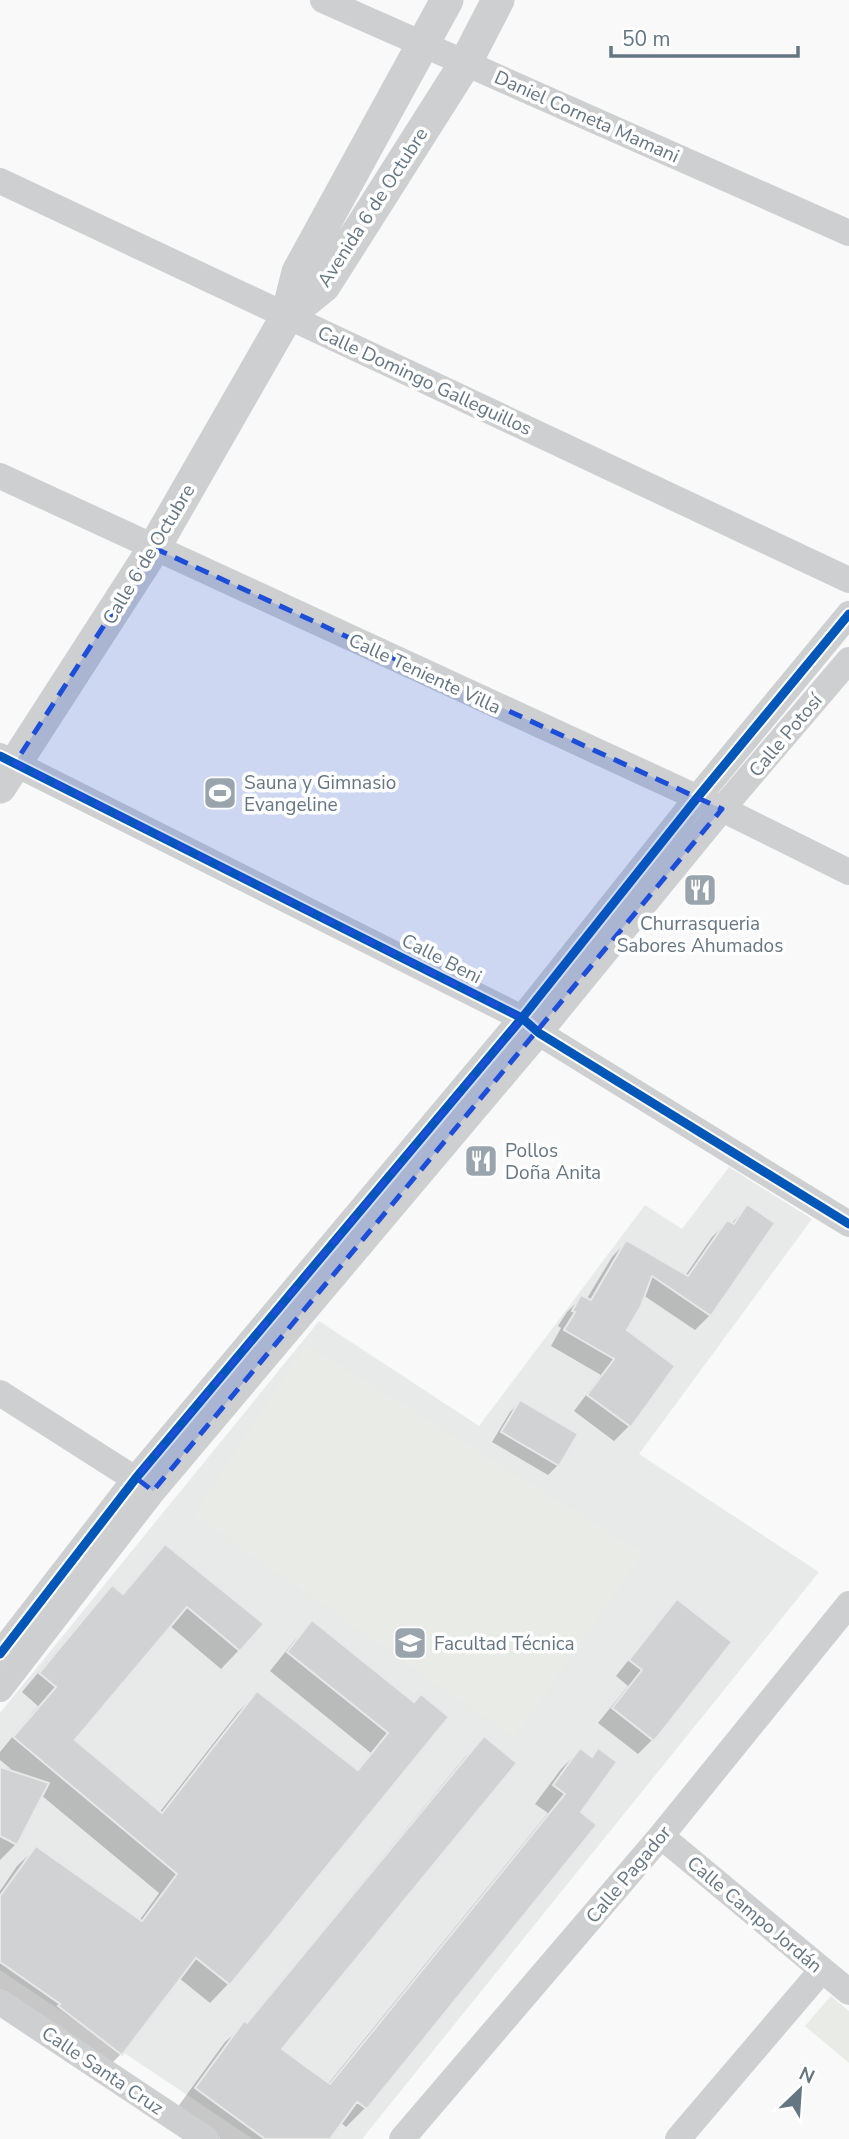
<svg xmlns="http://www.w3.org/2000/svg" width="849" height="2139" viewBox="0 0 849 2139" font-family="'Nunito Sans',sans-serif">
<rect width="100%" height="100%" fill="#f9f9f9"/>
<path fill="#e8e9e9" d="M729,1167l83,52 -173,235 180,118 -457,567h-109l-253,-169v-257l319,-392 160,105 166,-221 37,24z"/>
<path fill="#e8ebe6" d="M306,1344l337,209 -129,185 -320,-223z
M831,1996l18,15v52l-44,-37z"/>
<path fill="#0003" d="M747,1207l-37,108 -15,15 -52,-35 -18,36 4,95 -15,15 -40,-30 27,-36 -50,-29 10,-18 -3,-2 9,-14 15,-15 4,3 26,-43 14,-15 59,34 27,-39 15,-15 4,2z
M520,1402l38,63 -10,10 -56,-33 18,-30z
M165,1547l74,103 -18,19 -52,-44 -97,115 87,73 79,-101 19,-19 100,78 14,-18 -101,-82 24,-30 18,-19 101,82 34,13 -219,267 -18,19 -31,-25 -58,76 -18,18 -103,-79v-102l17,-25 19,-18 103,73 20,-28 -118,-98 -25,49 -16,16v-92l11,1 -11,-9v-8l38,-46 -16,-14 72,-86 19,-18 9,7z
M678,1602l-25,137 -15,15 -40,-31 30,-37 -12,-10 47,-59z
M484,1738l-204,311 48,35 220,-271 -13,-9 26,-35 19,-19 11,8 7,-8 -19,63 16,12 -230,283 -19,19 -6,-5 -12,17h-108l-43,-31 48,-66 21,-18 219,-267z"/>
<path fill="#d0d2d3" stroke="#e8e8e8" stroke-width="2" d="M747,1204l28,19 -64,93 -59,-40 -11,30 -14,24 48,36 -44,61 -44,-32 27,-36 -50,-29 11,-18 -3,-1 9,-16 10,5 35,-60 62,36 39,-56 7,4z
M520,1400l58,34 -19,32 -58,-34z
M165,1544l99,80 -24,27 -53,-44 -112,133 87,73 95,-122 101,79 30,-37 -101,-81 25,-32 102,82 7,-8 28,23 -219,268 -34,-27 -74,97 -64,-49 2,-2 -60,-42v-66l36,-50 106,75 35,-47 -164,-137 43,-50 -17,-14 73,-88 11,9z
M677,1599l55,43 -78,99 -42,-33 30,-38 -13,-10z
M484,1736l33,27 -235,286 48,35 235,-290 -12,-9 27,-37 12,9 6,-9 19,14 -36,50 16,13 -230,284 -10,-7 -27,37h-65l-70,-51 49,-67 3,2z
M0,1767l49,16 -32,62 -17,-9z"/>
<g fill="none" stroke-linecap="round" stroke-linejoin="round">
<path stroke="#cecfd0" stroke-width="26" d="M323,0l526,233
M0,181l849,399
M0,476l722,333 127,63
M0,756l522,262 17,15 310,191
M0,1393l149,95
M0,1654l136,-176 386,-460 175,-220 152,-184
M0,1689l153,-198 386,-458 183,-224 127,-149
M661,1836l188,156
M0,2002l206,137
M402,2139l259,-303 188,-232
M678,2139l144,-169"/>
<path stroke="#cecfd0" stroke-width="33" d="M287,316l37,-30 142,-224 32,-62
M0,787l154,-239 133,-232 11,-44 149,-272"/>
<defs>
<path id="cycleway" d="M0,756l522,262 17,15 310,191
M0,1654l136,-176 386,-460 175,-220 152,-184"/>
</defs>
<use href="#cycleway" stroke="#fff" stroke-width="13"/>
<use href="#cycleway" stroke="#0057b8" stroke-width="9"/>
</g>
<path fill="#1d4ed8" fill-opacity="0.2" stroke="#1d4ed8" stroke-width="5" stroke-dasharray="14 9" stroke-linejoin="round" d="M154,548l568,261 -569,682 -17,-13 386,-460 -507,-255z"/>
<defs>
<symbol id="stadium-square" viewBox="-11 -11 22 22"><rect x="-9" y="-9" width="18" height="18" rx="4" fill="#99a4ac" stroke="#fff"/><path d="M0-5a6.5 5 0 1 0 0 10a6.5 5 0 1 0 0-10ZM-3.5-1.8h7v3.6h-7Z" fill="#fff"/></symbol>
<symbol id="restaurant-square" viewBox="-11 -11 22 22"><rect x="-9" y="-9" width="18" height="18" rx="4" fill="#99a4ac" stroke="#fff"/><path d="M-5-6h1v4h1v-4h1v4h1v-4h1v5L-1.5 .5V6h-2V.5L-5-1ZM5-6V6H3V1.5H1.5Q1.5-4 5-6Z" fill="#fff"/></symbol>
<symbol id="university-square" viewBox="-11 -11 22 22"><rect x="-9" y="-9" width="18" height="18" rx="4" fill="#99a4ac" stroke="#fff"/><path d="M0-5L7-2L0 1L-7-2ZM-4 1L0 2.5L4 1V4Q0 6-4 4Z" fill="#fff"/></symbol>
</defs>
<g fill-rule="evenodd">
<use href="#stadium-square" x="201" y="774" width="38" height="38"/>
<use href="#restaurant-square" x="681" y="871" width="38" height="38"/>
<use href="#restaurant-square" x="462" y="1142" width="38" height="38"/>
<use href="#university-square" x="391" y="1624" width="38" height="38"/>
</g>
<g text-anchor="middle" stroke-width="7" stroke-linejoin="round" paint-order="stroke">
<g font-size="19" fill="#657683" stroke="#fff">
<text transform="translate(587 116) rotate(24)" y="7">Daniel Corneta Mamani</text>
<text transform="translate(372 207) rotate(-57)" y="7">Avenida 6 de Octubre</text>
<text transform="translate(425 380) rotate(25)" y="7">Calle Domingo Galleguillos</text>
<text transform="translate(148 554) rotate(-59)" y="7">Calle 6 de Octubre</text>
<text transform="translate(425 673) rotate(25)" y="7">Calle Teniente Villa</text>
<text transform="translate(785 735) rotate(-50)" y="7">Calle Potosí</text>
<text transform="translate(442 958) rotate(27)" y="7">Calle Beni</text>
<text transform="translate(628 1874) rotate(-50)" y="7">Calle Pagador</text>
<text transform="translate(755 1914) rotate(40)" y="7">Calle Campo Jordán</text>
<text transform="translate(103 2070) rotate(34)" y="7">Calle Santa Cruz</text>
</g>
<g font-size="19" fill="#657683" stroke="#fff" text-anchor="start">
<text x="244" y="789">Sauna y Gimnasio<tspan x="244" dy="22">Evangeline</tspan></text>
<text x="700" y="930" text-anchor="middle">Churrasqueria<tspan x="700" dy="22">Sabores Ahumados</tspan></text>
<text x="505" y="1157">Pollos<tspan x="505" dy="22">Doña Anita</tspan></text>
<text x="434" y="1650">Facultad Técnica</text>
</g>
</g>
<g transform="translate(800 2090) rotate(25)" stroke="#ffffff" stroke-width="5" paint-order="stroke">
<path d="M0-5L12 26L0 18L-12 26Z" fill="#657683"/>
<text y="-10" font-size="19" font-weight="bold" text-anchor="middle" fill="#657683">N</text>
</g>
<path d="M611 46v10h187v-10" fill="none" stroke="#657683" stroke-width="3.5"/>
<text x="622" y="46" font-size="21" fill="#657683" stroke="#ffffff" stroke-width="5" paint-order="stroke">50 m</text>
</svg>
